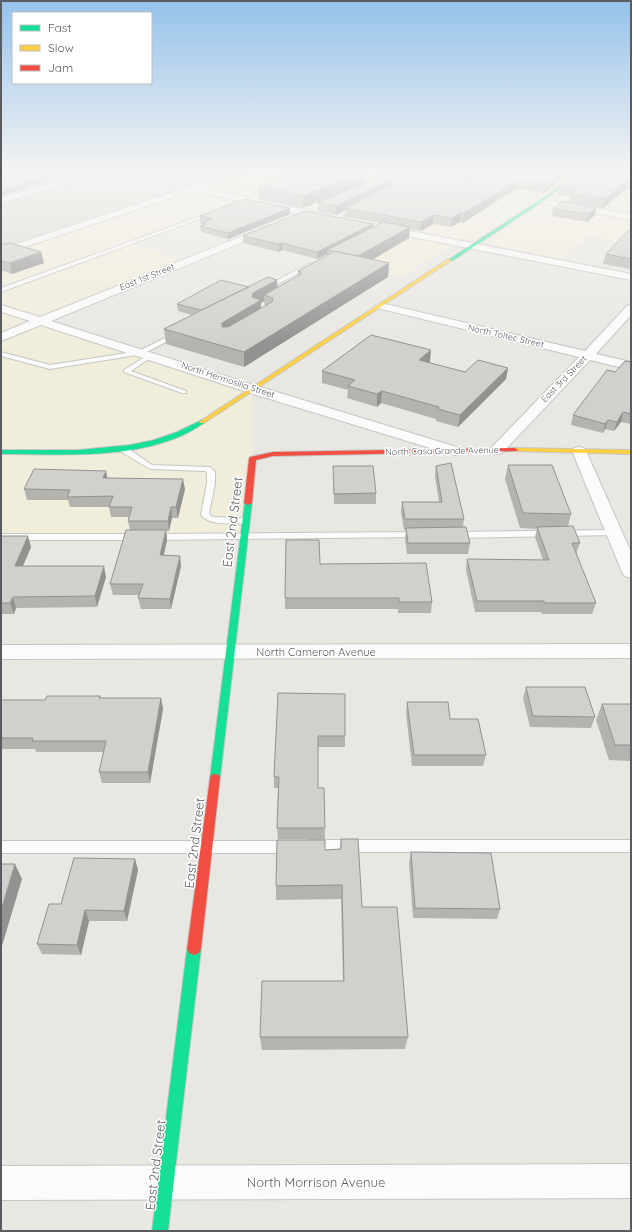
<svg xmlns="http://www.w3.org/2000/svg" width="632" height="1232" viewBox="0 0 632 1232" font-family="Quicksand,sans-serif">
<rect width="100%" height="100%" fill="#e8e7e2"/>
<path fill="#f1eddb" d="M253,172h121l10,2 -6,-2h253v72l-42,-8 -28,23 -98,-21 -61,39 -77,-17 65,-35 -180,-36 2,-3z
M192,189l55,12 -119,43 61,16 -148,60 211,69 1,70 -9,77 -243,1v-285z"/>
<path fill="#d9d8d4" d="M1,172h233l-233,76v-36l5,-2 -5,-2z"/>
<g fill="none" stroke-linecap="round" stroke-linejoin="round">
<defs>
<path id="lane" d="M376,172h10l12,4 -2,1z
M268,191l4,1 -30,12 -4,-1z
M355,206l4,1 -24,13 -4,-1z
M209,213l4,1 -212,78v-4z
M310,263l2,1v2l-44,23 -5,-1z
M177,332l3,2 -1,1 -36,19 -93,15 -49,-13v-4l49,13 89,-14z
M148,355l5,1 -22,15 55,20v2h-4l-58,-21v-2z
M120,447h6l26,18 58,2 5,5v11l-6,31 4,3 32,1 4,3 -4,3c-14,-1 -35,2 -44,-9l6,-32v-10l-2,-2 -55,-2 -30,-18z
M614,530l3,1 1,2 -1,2 -162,3 -4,-3 4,-3z
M419,532l3,1 1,2 -1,2 -269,3 -4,-3 4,-3z
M1,534h136l4,3 -4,3h-136z
M311,840h320v12h-320l-5,-2 -2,-4 2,-4z
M1,841h288l5,2 2,4 -2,4 -5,2h-288z"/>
<path id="street" d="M91,172h13l-103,31v-5z
M234,172h12l-45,16 126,26 4,3 -4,3 -135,-29 -191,64v-6z
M396,172h11l-39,19h-3l-4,-2z
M538,199l93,15v6l-90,-17h-3l-1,-2z
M267,226l3,1 2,2 -2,2 -219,90 206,65 203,62 2,3 -2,3 -5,1 -5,-1 -203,-62 -206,-67 -40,16v-8l29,-12 -29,-9v-7l39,12z
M385,226l246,48v6l-249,-49 -2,-2 2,-2z
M381,303l204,48 42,-45 4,-1v10l-35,39 35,8v8l-41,-10 -88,93 -5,1 -5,-1 -2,-3 2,-3 87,-90 -202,-49 -2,-2z
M579,447l5,1 2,3 45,101v26l-6,-2 -3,-4 -50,-121 2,-3z
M631,644v14l-630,1v-14z
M631,1164v34l-630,2v-34z"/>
<path id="fast" d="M578,172h4l-40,30 -90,59 -4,-1 92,-60z
M202,420l2,1v2c-7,4 -14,9 -21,12 -56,25 -123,19 -182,19v-4h77l52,-5 24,-5 23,-8z
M245,501h6l1,2 -32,275 -1,3 -4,1 -4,-1 -1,-3z
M194,943l5,2 2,4 -33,282h-16l35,-282 2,-4z"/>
<path id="slow" d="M448,259l4,1 -248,163h-4l-1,-1z
M515,448l116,2v4l-118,-3v-2z"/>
<path id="jam" d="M515,448l3,2 -1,1 -244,5 -17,4 -4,43 -4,2 -4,-2 5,-44 1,-2 23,-5z
M215,774l4,1 1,3 -19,171 -2,4 -5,2 -5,-2 -2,-4 23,-171 1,-3z"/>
</defs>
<use href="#lane" stroke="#c5c5c4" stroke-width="2"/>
<use href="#street" stroke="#c5c5c4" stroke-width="2"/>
<use href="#fast" stroke="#c5c6c5" stroke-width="2"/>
<use href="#slow" stroke="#c5c6c5" stroke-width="2"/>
<use href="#jam" stroke="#c5c6c5" stroke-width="2"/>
<use href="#lane" fill="#fcfbfb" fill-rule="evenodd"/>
<use href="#street" fill="#fcfbfb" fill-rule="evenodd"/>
<use href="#fast" fill="#16e098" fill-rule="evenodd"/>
<use href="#slow" fill="#ffcf43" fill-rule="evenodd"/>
<use href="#jam" fill="#f24e42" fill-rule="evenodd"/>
<path stroke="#e0e0df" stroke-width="1.5" stroke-dasharray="0.5 2.5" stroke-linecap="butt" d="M1,215l143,-43
M1,224l167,-52"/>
</g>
<path fill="#b4b3b0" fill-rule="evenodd" d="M297,172h69v11l24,-5 182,-6 -28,21 -27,-5 -54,35 -3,-1 -9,5 -18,-3 -12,7 -11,-2 -1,9 -37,22 16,17 -144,90 -78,-23 -2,-15 28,-14 -14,-4 -1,-7 72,-17h29l20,-11v-5l29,-15v-2l-10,5 -35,-9 -3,2 -36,-9v-7l130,-12v3l7,-4 -35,-6v-7l-9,5 -18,-4v-9l36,-14 -51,20 -44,-9v-12zM264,301l1,5 -4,2v-5z
M631,172v17h-5l-23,19 -34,-5 1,-6 -13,-2 2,-9z
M290,208v6l-62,25 -27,-7 -1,-6h2v-3h-2v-7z
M596,208l-1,7 -8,7 -35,-6 1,-7z
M631,228v41l-28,-5 3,-10z
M1,245l40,7 3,11 -32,11 -11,-4z
M430,362l-1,1 36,9 43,-4 -2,11 -48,48 -22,-6v-2l-55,-16 -4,4 -30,-9 1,-8 -26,-7v-12z
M631,362v62l-10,-2 -7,9 -9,-2 -2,4 -32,-8 2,-10 42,-43z
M508,465l63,49 -3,12 12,17 -4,11 20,49 -4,11h-50l-1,-2h-66l-9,-42 1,-11 76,1 -8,-23 2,-8 -17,-1 -15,-49z
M333,466l43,27v11h-42z
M436,466l28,53 -1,8 7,16 -2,11h-61l-2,-16 1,-8h-2l-3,-18 1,-10h37l-4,-26z
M106,471l1,7 78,11 -7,29h-6l-3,13h-3l1,9 -3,15 17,11 -10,43h-30l-3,-11 1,-3h-26l-3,-11 20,-54 -2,-9 1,-4h-18l-2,-10h-39l-2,-7h-41l-3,-11z
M1,536l30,11 -8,19 83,11 -9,30 -81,1 -2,6h-13z
M320,564l112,38 -1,11h-33v-4h-113v-11z
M526,687l69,30 -4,11 -61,-1 -7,-29z
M278,693l67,43v11h-27v41h6l1,51h-47l-1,-11 1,-40h-4v-11z
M100,696l1,2h60l2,11 -13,74h-48l-3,-11 5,-20h-68l-1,-3h-34v-49h44z
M407,702l43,17 36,36 -3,11h-71l-6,-53z
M602,704h29v57l-22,-1 -13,-40z
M341,839l21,68 46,130 -3,12 -143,1 -2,-13 83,-56 -2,-82 -65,1v-14l49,-36 15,-1z
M411,852l89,57 -3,10 -84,-1 -4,-55z
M135,859l3,11 -11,51h-38l-8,34 -39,-1 -5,-10z"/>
<path fill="#929290" d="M59,172h9v2l-67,22v-5z
M362,172h4v11l-63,25v-12z
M473,172h13l-24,15 1,-9z
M562,172h10l-28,21 2,-9z
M392,179l-1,9 -46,20v2l-9,5v-9z
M519,180l-2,8 -54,35 1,-10z
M628,180l-2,9 -23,19 2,-9z
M290,208v6l-62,25v-6z
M596,208l-1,7 -8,7 1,-8z
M461,213l-1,9 -9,5 1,-9z
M434,215l-1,9 -12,7v-9z
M373,224v7l-46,19v4l-10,5v-7z
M410,227l-1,11 -53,31v-12z
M282,243v7l-3,2v-8z
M41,252l3,11 -32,11 -2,-11z
M389,263l-1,14 -144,90v-15z
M277,280l1,14 -14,1v6l-3,2v12l-38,23 -1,-11v-4l30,-26 1,-4z
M431,350l-1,12 -12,10 1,-12z
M508,368l-2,11 -48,48 2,-12z
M382,391l-1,12 -4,4v-13z
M623,412l-2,10 -7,9 3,-9z
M608,420l-3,9 -2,4 2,-9z
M106,471l2,10 -5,-3z
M183,479l2,10 -7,29 -2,-11z
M171,507l1,11 -3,13 -1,-10z
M166,530l1,10 -6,26 -1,-11z
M28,536l3,11 -13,30 -3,-11z
M180,556l1,10 -10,43 -1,-10z
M104,566l2,11 -9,30 -2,-11z
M13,597l3,11 -2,6 -4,-11z
M161,698l2,11 -13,74 -2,-11z
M135,859l3,11 -11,51 -3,-10z
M15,864l7,15 -20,67 -1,-2v-33z
M85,910l4,11 -8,34 -4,-10z"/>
<path fill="#d1d0cd" stroke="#929290" d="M1,172h58l-58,19z
M297,172h65l-59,24 -44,-9z
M404,172h69l-10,6v2l5,2 16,-10h78l-16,12 -27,-4 -55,33h-3l-9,5 -18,-3 -13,7 -76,-14 50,-25 1,-2 -4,-2 -56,27 -18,-4 62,-25 10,1z
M577,172h54v9l-3,-1 -23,19 -34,-5 7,-5 -19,-3z
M245,199l45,9 -62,25 -28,-7 6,-2 -4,-1 10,-4 -12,-3z
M563,201l33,7 -8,6 -35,-5z
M305,211l68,13 -56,28 -35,-9 -3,1 -36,-8z
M383,222l27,5 -52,29 -31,-6z
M631,228v31l-25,-5z
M10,243l31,9 -31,11 -9,-2v-16z
M335,251l54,12 -145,89 -80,-23 104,-52 9,3 -24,13 -1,4 9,3 -39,23v4h6l44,-25 1,-4 -9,-3 37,-21v-2l-3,-1z
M221,280l28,7 -48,23 -24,-6z
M371,335l60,15 -12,10 46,12 13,-12 30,8 -48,47 -22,-6 1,-2 -57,-16 -5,3 -29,-8 7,-6 -33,-9z
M625,361l6,1v52l-8,-2 -6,10 -9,-2 -3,4 -32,-9 34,-45 8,2z
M451,463l13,56h-59l-3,-17h40l-6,-36z
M508,465h44l19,49 -48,-1z
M333,466h40l3,27 -42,1z
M34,469l72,2 -3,7 80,1 -7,28h-5l-3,14h-40l4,-14h-23l4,-11 -46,1 3,-7 -46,-1z
M573,526l7,17h-8l24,60h-52v-2h-67l-10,-42 82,1 -12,-33z
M466,527l4,16h-62l-2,-15z
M126,530h40l-6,25 20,1 -10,43 -32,-1 5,-14h-33z
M1,536h27l-13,30h89l-9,30 -82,1 -3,6h-9z
M286,540h33l1,24 106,-1 6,39h-33v-4h-114z
M526,687h59l10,30 -62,-1z
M278,693l67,1v42h-27v52h6l1,40h-48l2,-51h-5z
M47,696h53l-1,2h62l-13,74h-49l7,-31h-74l1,-3h-32v-38h44z
M407,702h41l2,17h28l8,36h-72z
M602,704h29v41h-16z
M341,839h17l4,68h35l11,130h-148l2,-56h82l-2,-96 -66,1 1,-46h48v10l16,-1z
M411,852l80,1 9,56 -85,-1z
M74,858l61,1 -11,52 -39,-1 -8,35 -40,-1 12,-40h12z
M1,864h14l-14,47z"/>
<linearGradient id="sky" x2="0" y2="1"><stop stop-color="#95c2eb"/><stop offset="0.5" stop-color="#f5f4f2"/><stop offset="1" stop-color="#f5f4f2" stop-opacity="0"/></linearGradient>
<rect width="632" height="345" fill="url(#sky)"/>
<g text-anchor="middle" stroke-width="3" stroke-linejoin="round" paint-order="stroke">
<g font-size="9" fill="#595b5f" stroke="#fff">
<text transform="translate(147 277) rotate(-22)" y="3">East 1st Street</text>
<text transform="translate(506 336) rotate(13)" y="3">North Toltec Street</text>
<text transform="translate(564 379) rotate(-46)" y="3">East 3rd Street</text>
<text transform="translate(228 380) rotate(18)" y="3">North Hermosilla Street</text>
<text transform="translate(442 451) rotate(-1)" y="3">North Casa Grande Avenue</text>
</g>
<g font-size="11" fill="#595b5f" stroke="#fff">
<text x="316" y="656">North Cameron Avenue</text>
</g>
<g font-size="13" fill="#595b5f" stroke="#fff">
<text transform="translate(232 522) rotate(-83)" y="5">East 2nd Street</text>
<text transform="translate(194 843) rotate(-83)" y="5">East 2nd Street</text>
<text transform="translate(155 1165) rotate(-83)" y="5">East 2nd Street</text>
<text x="316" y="1187">North Morrison Avenue</text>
</g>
</g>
<rect width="632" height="1232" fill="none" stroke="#595b5f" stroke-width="4"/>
<rect x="12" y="12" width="140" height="72" fill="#ffffff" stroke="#bdbdbf"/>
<rect x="20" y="25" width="20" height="6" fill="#16e098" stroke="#bdbdbf"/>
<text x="48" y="32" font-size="12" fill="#595b5f">Fast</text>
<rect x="20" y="45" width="20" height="6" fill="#ffcf43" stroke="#bdbdbf"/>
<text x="48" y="52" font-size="12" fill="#595b5f">Slow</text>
<rect x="20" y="65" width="20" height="6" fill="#f24e42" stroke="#bdbdbf"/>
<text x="48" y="72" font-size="12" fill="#595b5f">Jam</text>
</svg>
